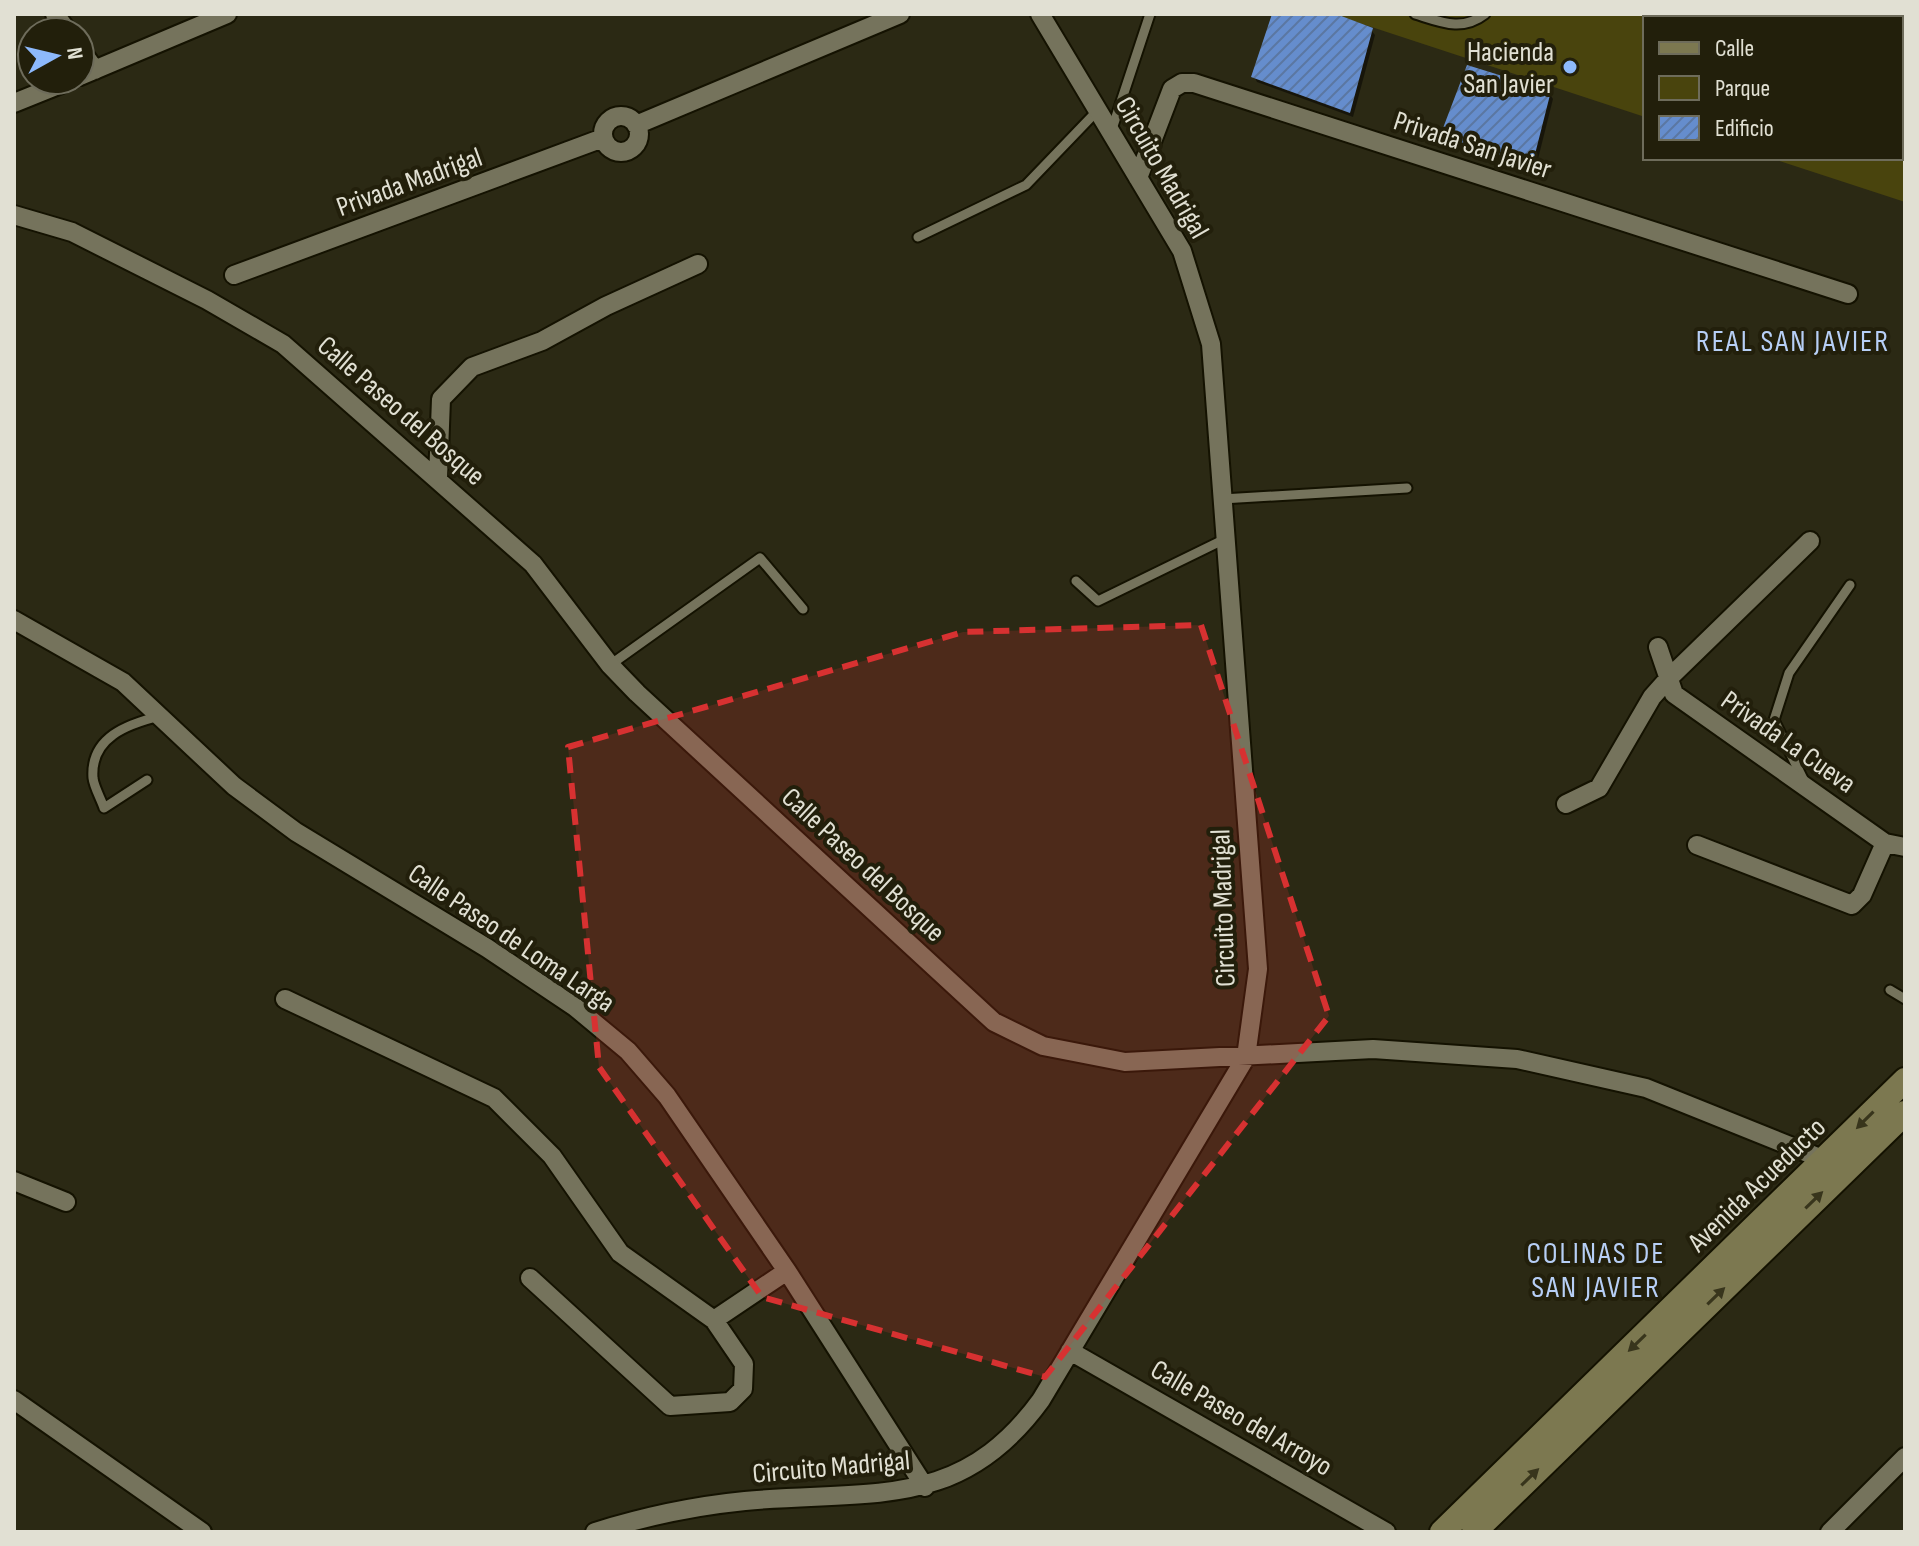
<svg xmlns="http://www.w3.org/2000/svg" width="1919" height="1546" viewBox="0 0 1919 1546" font-family="'Sofia Sans Condensed',sans-serif">
<defs>
<pattern id="building-hatch" width="6" height="6" patternUnits="userSpaceOnUse" patternTransform="scale(2)"><rect width="6" height="6" fill="#658dcd"/><path d="M-1 1l2-2M0 6l6-6M5 7l2-2" fill="none" stroke="#5b77a2"/></pattern>
</defs>
<rect width="100%" height="100%" fill="#2b2914"/>
<path fill="#49440d" d="M1332,14h573v188l-135,-44h131v-140h-256v99z"/>
<path fill="#0007" d="M1274,14h56l41,16 4,5 -22,82 -96,-35 -3,-6z
M1549,93l4,6 -18,72 -90,-30 -3,-6z"/>
<path fill="url(#building-hatch)" d="M1272,14h64l37,14 -23,85 -99,-36z
M1467,65l84,26 -19,75 -92,-30z"/>
<g fill="none" stroke-linecap="round" stroke-linejoin="round">
<defs>
<path id="service" d="M1415,14c26,8 47,18 70,0
M1111,132l39,-118
M918,237l108,-52 72,-75
M1222,499l185,-11
M1076,581l22,20 127,-62
M610,665l150,-107 43,51
M1803,779l-29,-59 15,-47 61,-88
M147,780l-43,28c-3,-9 -10,-21 -11,-30 -3,-41 35,-54 67,-62
M1890,990l15,9"/>
<path id="minor" d="M55,14l13,18
M80,49l15,21
M80,76l147,-62
M14,103l57,-23
M603 134a18 18 0 1 1 36 0a18 18 0 1 1-36 0Z
M636,125l264,-111
M1138,178l34,-89 10,-6h12l654,211
M14,215l58,17 135,68 76,44 250,220 77,101 27,28 357,329 49,24 82,16 248,-13 144,10 129,29 179,72 7,6
M234,275l369,-137
M438,479l3,-80 31,-32 70,-26 64,-35 92,-42
M14,620l109,62 111,104 62,46 191,116 88,59 53,44 39,45 120,175 138,216
M1658,647l16,47 211,149 20,4
M1566,804l33,-16 53,-91 16,-18 142,-138
M1697,845l155,60 10,-10 23,-52
M285,999l209,99 58,58 68,97 94,67 73,-49
M14,1181l52,21
M530,1278l140,128 60,-4 13,-13 1,-25 -30,-44
M1070,1351l316,181
M14,1400l188,132
M595,1532c48,-15 99,-26 150,-31 123,-12 214,12 296,-101l205,-343 12,-88 -47,-625 -29,-93 -142,-237
M1830,1532l75,-75"/>
<path id="secondary" d="M1442,1532l463,-452
M1474,1532l431,-419"/>
</defs>
<use href="#service" stroke="#141201" stroke-width="13"/>
<use href="#minor" stroke="#141201" stroke-width="22"/>
<use href="#secondary" stroke="#141201" stroke-width="28"/>
<use href="#service" stroke="#75735c" stroke-width="9"/>
<use href="#minor" stroke="#75735c" stroke-width="18"/>
<use href="#secondary" stroke="#7c7850" stroke-width="24"/>
</g>
<defs><path id="oneway-solid" d="M-6-.8H1V-3.2L6.5 0L1 3.2V.8H-6Z" transform="scale(2)"/></defs>
<g fill="#38351c">
<use href="#oneway-solid" transform="translate(1865 1120) rotate(135)"/>
<use href="#oneway-solid" transform="translate(1814 1200) rotate(-44)"/>
<use href="#oneway-solid" transform="translate(1716 1296) rotate(-44)"/>
<use href="#oneway-solid" transform="translate(1637 1343) rotate(136)"/>
<use href="#oneway-solid" transform="translate(1530 1477) rotate(-44)"/>
</g>
<path fill="#d73131" fill-opacity="0.2" stroke="#d73131" stroke-width="6" stroke-dasharray="16 10" stroke-linejoin="round" d="M1201,625l128,391 -284,361 -283,-80 -163,-230 -31,-320 395,-115z"/>
<circle fill="#8db9fc" stroke="#221f0b" stroke-width="3" cx="1570" cy="67" r="8"/>
<g text-anchor="middle" stroke-width="8" stroke-linejoin="round" paint-order="stroke">
<g font-size="28" fill="#e1e0d3" stroke="#221f0b" text-anchor="end">
<text x="1554" y="61">Hacienda<tspan x="1554" dy="32">San Javier</tspan></text>
</g>
<g font-size="28" fill="#e1e0d3" stroke="#221f0b">
<text transform="translate(1473 144) rotate(18)" y="10">Privada San Javier</text>
<text transform="translate(1163 167) rotate(60)" y="10">Circuito Madrigal</text>
<text transform="translate(409 181) rotate(-20)" y="10">Privada Madrigal</text>
<text transform="translate(402 410) rotate(41)" y="10">Calle Paseo del Bosque</text>
<text transform="translate(1789 741) rotate(35)" y="10">Privada La Cueva</text>
<text transform="translate(864 864) rotate(43)" y="10">Calle Paseo del Bosque</text>
<text transform="translate(1222 908) rotate(-92)" y="10">Circuito Madrigal</text>
<text transform="translate(512 937) rotate(34)" y="10">Calle Paseo de Loma Larga</text>
<text transform="translate(1756 1184) rotate(-44)" y="10">Avenida Acueducto</text>
<text transform="translate(1242 1417) rotate(30)" y="10">Calle Paseo del Arroyo</text>
<text transform="translate(831 1466) rotate(-5)" y="10">Circuito Madrigal</text>
</g>
<g font-size="30" letter-spacing="2" fill="#b7cff6" stroke="#221f0b">
<text x="1793" y="351">REAL SAN JAVIER</text>
<text x="1596" y="1263">COLINAS DE<tspan x="1596" dy="34">SAN JAVIER</tspan></text>
</g>
</g>
<rect width="1919" height="1546" fill="none" stroke="#e1e0d3" stroke-width="32"/>
<rect x="1643" y="16" width="260" height="144" fill="#221f0b" stroke="#6e6c5b" stroke-width="2"/>
<rect x="1659" y="42" width="40" height="12" fill="#7c7850" stroke="#6e6c5b" stroke-width="2"/>
<text x="1715" y="56" font-size="24" fill="#e1e0d3">Calle</text>
<rect x="1659" y="76" width="40" height="24" fill="#49440d" stroke="#6e6c5b" stroke-width="2"/>
<text x="1715" y="96" font-size="24" fill="#e1e0d3">Parque</text>
<rect x="1659" y="116" width="40" height="24" fill="url(#building-hatch)" stroke="#6e6c5b" stroke-width="2"/>
<text x="1715" y="136" font-size="24" fill="#e1e0d3">Edificio</text>
<g transform="translate(56 56) rotate(82)"><circle r="38" fill="#221f0b" stroke="#6e6c5b" stroke-width="2"/>
<path d="M0-6L14 30L0 20L-14 30Z" fill="#8db9fc"/>
<text y="-12" font-size="22" font-weight="bold" text-anchor="middle" fill="#e1e0d3">N</text>
</g>
</svg>
